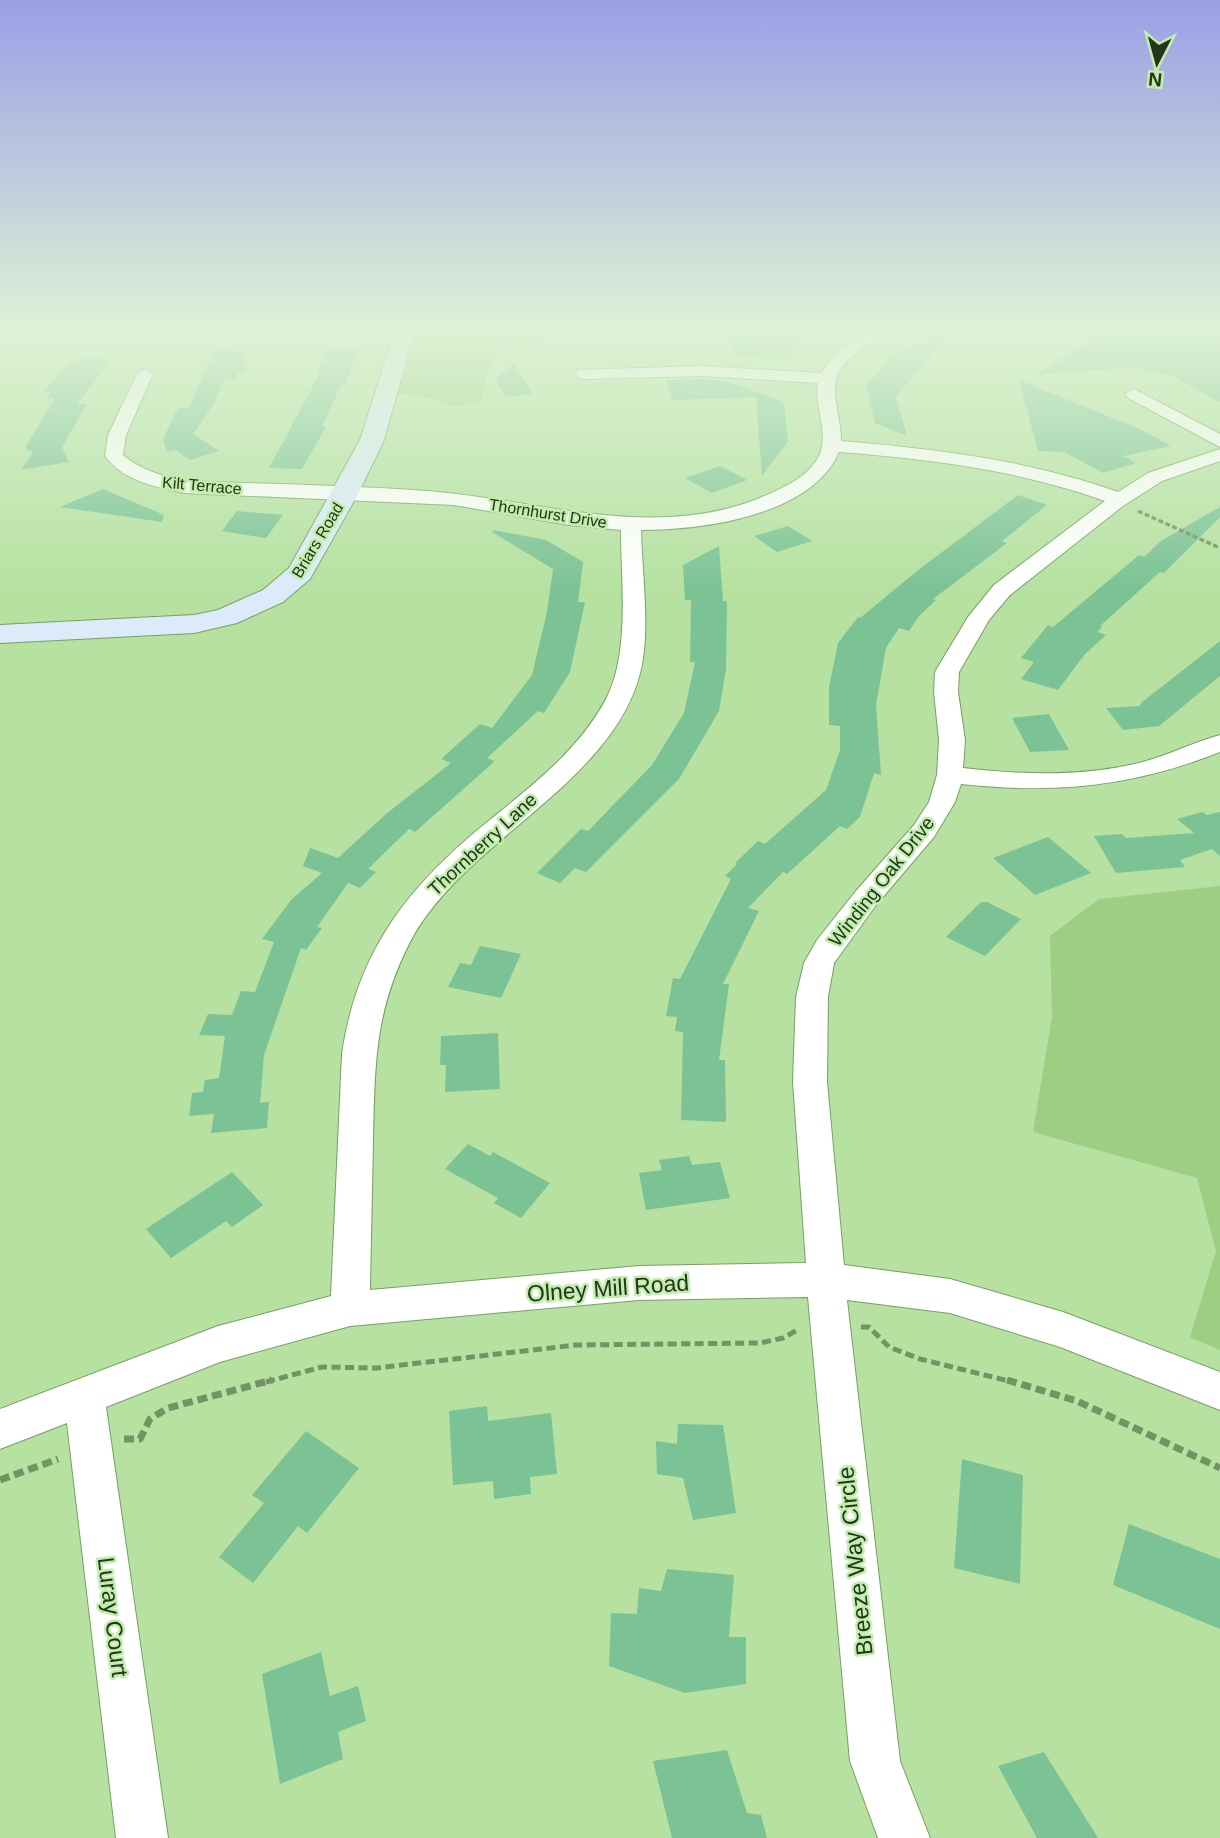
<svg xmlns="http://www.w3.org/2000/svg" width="1220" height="1838" viewBox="0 0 1220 1838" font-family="Helvetica,sans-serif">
<rect width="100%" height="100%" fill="#b6e1a1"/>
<path fill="#9cce83" d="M404,333h278v2c-42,0 -158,-7 -186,23 -11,11 -11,27 -14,41 -36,16 -35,1 -66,-4 -10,-1 -20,0 -30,-1z
M1220,886v464l-30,-13 26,-86 -19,-73 -164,-46 19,-115 -2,-81 49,-37z"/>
<path fill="#7bc295" d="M733,333h66l-9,27 -57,-5z
M1102,333h118v69l-53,-29 -4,2 -29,-8 -99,8z
M945,337l-49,60 11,39 -32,-13 -9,-38 24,-27 24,-14z
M216,345l27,8 3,19 -9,1 1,6 -14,1 -9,22 -22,32 26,17 -29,9 -14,-10 -9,2 -4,-13 15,-31h11z
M328,347h31l-14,38h-4l-19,42h4l-24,42 -33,-1 51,-95h-3z
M82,357l29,3 -34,44h10l-25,43 7,15 -48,8 12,-18 -8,-4 30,-50h-8l4,-6h-7l16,-20z
M514,364l19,30 -27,3 -11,-19z
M702,379l21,1 61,22 4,40 -26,33 -6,-78 -84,3 -6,-20z
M1019,380l123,50 29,16 -48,10 13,7 -33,10 -39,-21 -26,-1z
M720,466l27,14 -35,13 -27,-15z
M103,489l61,26 -2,7 -102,-15z
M1018,495l29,10 -45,36 5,2 -74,56 3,1 -17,16 -10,15 -10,-3 -13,20 -10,57 5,70 -7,-2 -14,44 -13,12 -7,-3 -53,48 -4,-2 -35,36 11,3 -36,73h6l-10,76h6l1,62 -45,-2 2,-88 -8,-1 2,-14 -11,-1 7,-38 7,1 51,-100 -6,-3 12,-12 -2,-1 23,-22 7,3 61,-54 14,-40v-24l-11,-1v-38l9,-44 20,-26 2,1 57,-47z
M1220,507v10l-56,56 -4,-1 -60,54 2,1 -5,5 9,3 -21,19 -27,36 -37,-11 13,-17 -13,-4 27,-33 5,2 86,-72 5,2 17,-16z
M237,511l46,4 -17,23 -44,-7z
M788,526l24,15 -35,11 -23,-16z
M493,530l53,10 37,22 -5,40h7l-15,70 -26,41 -6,-2 -51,47 8,3 -80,71 -6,-3 -41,40 8,3 -16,16 -12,-5 -31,44 5,1 -16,22 -5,-2 -37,107 -4,48 9,-1 -2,26 -56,5 3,-19 -25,2 3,-23 11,-1 2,-12 14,-2 6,-42 -26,-1 9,-21 24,1 9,-24 14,1 19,-50 -12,-3 29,-39 31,-27 -19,-7 7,-18 28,10 48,-44 65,-51 -10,-4 39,-35 12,4 40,-53 15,-63 6,-43 -61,-37z
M719,546l4,55h4l-1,68 -7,42 -40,68 -93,93 -11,-4 -15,15 -23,-10 44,-44 7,2 64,-66 32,-52 11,-51h-5l1,-62h-6l-2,-35z
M1220,641v35l-61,50 -36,4 -17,-22 34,-2 1,-3z
M1049,714l20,36 -39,2 -18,-34z
M1202,812l5,3 13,-3v44l-8,-7 -32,11 5,7 -69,6 -22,-37 28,-2 4,4 68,-5 -17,-14z
M1048,837l43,36 -56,22 -42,-37z
M981,902h6l34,17 -36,37 -39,-19z
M480,946l41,8 -20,44 -53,-11 12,-24 11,2z
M498,1033l2,56 -55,3 1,-27h-6l1,-29z
M468,1144l22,12 3,-4 57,31 -29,35 -27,-15 4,-5 -53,-29z
M689,1156l3,9 28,-3 10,36 -84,12 -7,-37 23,-3 -3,-10z
M232,1172l31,33 -31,22 -6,-6 -55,37 -25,-29z
M487,1406l1,15 63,-8 6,61 -27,3 1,17 -37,5 -1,-18 -40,4 -4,-74z
M678,1424l45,1 13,88 -43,7 -10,-42 -26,-4 -1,-33 21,3z
M306,1431l53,37 -52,65 -9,-7 -45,57 -34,-26 45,-54 -12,-8z
M962,1459l61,16 -3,109 -66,-16z
M1129,1524l91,35v70l-107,-44z
M667,1569l67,6 -5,62h17v47l-61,9 -76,-27 2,-53 26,1 2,-26 22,3z
M321,1652l9,44 28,-10 8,35 -28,11 5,27 -63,25 -18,-110z
M727,1750l20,63 14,2 6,23h-95l-19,-77z
M1044,1752l54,86h-61l-39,-72z"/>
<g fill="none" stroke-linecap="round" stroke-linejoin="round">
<defs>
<path id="street" d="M871,333h22c-8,8 -24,11 -34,18 -40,27 -18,53 -18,90 95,8 187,19 277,51l30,-19 72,-24v12l-58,20 -39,25 -113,89 -21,25 -30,52 -1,20 7,48 -2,28c60,7 121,9 180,-6 26,-7 51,-20 77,-27v17c-88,35 -165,42 -259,32l-6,18 -21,35 -58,68 -42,58 -6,34 -1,85 17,183 106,14 113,33 157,60v38l-160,-63 -110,-34 -103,-13 53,461 30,77h-52l-28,-77 -42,-464 -169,3 -289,26 -130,36 -114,45 62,431h-52l-49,-415 -67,26v-40l218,-83 113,-30 11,-242c15,-105 69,-171 149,-235 43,-35 90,-71 116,-122 23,-46 14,-117 14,-167l-52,-5 -115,-20 -270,-12c-28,-6 -61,-12 -79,-37l3,-21 29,-61 8,-5 8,5 -27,61 -3,20c18,15 39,21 61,26 81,3 163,4 244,10 114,9 230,53 341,3 17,-8 36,-16 47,-33 16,-24 -2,-51 2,-78l-116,-7 -118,3 -6,-1 -2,-4 2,-4 124,-4 119,7 18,-23zM839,452c91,7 180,18 266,49l-111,84 -26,32 -33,55 -1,20 5,48 -2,35 -8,27 -15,23 -58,66 -39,49 -13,23 -8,34 -3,85 13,181 -167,3 -269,24c1,-49 2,-99 3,-148 2,-77 1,-130 37,-200 56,-107 221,-164 234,-291 4,-38 -2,-82 -3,-121 62,0 170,-14 198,-78z
M1134,389l86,45v13l-92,-49 -3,-4z"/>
<path id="secondary" d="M394,333h20l-30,107 -26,54 -48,85 -27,23 -46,21 -43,10 -194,10v-18l194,-10 24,-5 45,-20 26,-22 71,-128z"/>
</defs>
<use href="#street" stroke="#77a063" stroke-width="2"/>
<use href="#secondary" stroke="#77a063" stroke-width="2"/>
<path stroke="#749364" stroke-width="3.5" stroke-dasharray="5 2.5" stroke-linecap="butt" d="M1138,511l82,37"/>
<path stroke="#749364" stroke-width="5" stroke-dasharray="9 4.5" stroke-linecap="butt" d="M861,1327h8l20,20 31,12 93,23
M266,1382l56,-15 54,1 200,-23 184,-2 23,-5 16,-9"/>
<path stroke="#749364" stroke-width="7" stroke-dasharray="10 5" stroke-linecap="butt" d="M1007,1380l70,21 143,67
M124,1439h16l10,-20 18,-11 104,-28
M0,1480l58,-21"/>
<use href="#street" fill="#fff" fill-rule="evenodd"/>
<use href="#secondary" fill="#ddeafa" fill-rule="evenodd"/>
</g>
<linearGradient id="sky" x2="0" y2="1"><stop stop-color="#9b9fe6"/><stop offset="0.56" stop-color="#def2d5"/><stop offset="1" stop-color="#def2d5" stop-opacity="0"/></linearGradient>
<rect width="1220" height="590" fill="url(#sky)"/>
<g text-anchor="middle" stroke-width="5" stroke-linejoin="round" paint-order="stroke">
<g font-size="16" fill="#24351c" stroke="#c2eead">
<text transform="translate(202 485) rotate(5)" y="6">Kilt Terrace</text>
<text transform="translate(548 513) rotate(9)" y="6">Thornhurst Drive</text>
<text transform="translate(317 540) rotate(-59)" y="6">Briars Road</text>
</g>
<g font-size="19" fill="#24351c" stroke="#c2eead">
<text transform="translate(482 844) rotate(-43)" y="7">Thornberry Lane</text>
<text transform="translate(881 881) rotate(-52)" y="7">Winding Oak Drive</text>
</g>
<g font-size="23" fill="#24351c" stroke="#c2eead">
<text transform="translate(608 1288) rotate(-4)" y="8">Olney Mill Road</text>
<text transform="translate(855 1561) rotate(-96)" y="8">Breeze Way Circle</text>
<text transform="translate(113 1617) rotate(83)" y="8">Luray Court</text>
</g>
</g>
<g transform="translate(1157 63) rotate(186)" stroke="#c2eead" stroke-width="5" paint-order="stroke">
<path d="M0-5L12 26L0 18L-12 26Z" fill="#24351c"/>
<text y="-10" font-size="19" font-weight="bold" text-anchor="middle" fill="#24351c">N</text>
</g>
</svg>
